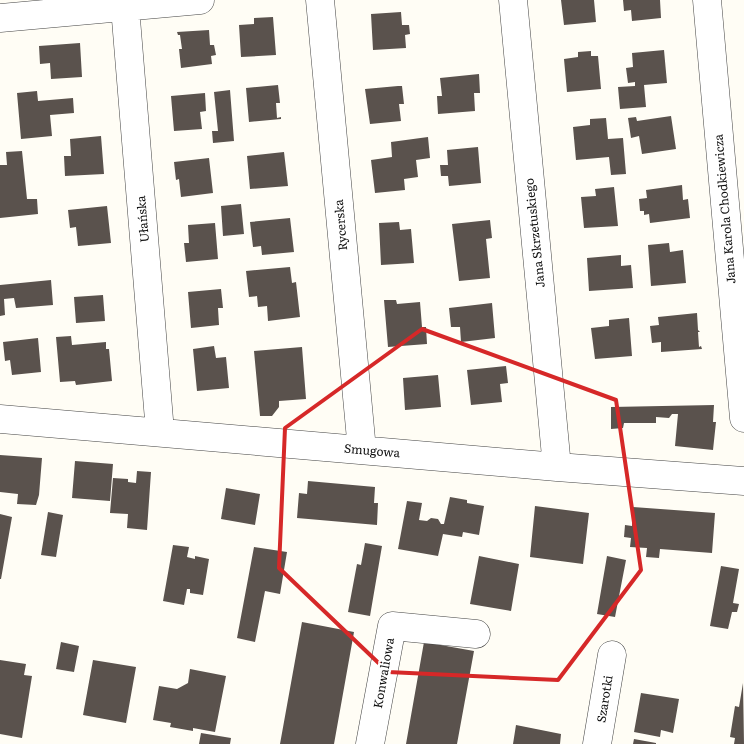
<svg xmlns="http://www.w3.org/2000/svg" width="744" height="744" viewBox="0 0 744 744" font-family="Literata,serif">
<rect width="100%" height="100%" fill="#fffdf5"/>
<path fill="#5a524d" d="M561,0h33l2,22 -32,3z
M623,0h37l1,18 -29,3 -1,-11 -7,1z
M401,12l1,13h7l1,9 -5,1 1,13 -33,2 -2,-36z
M273,17l3,38 -35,2 -2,-32 15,-1v-6z
M209,30l1,15h4l2,10 -5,1 1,8 -31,4 -2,-19h3l-2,-14h-2l-1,-3z
M80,43l2,34 -31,2 -1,-16 -10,1 -1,-18z
M664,50l3,33 -23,2 2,22 -26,2 -2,-22 17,-1v-4l-7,1 -2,-15 7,-1 -1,-14z
M591,51v5h7l3,33 -34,3 -3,-33 14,-2v-5z
M479,74l1,19h-6l1,18 -37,3 -1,-18h5l-2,-18z
M278,85l2,18h-4l1,15 4,-1v2l-32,3 -3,-34z
M398,86h4l2,18h-5l2,17 -31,3 -5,-35z
M230,90l4,51 -21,2 -1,-12h6l-4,-39z
M37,91l1,10 35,-3 1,15 -24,2 2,21 -31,3 -4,-46z
M205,93l1,18 -6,1 2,17 -28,2 -3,-35z
M671,116l5,33 -34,5 -3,-18 -8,2 -3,-20 8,-1 1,4z
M606,118l2,21 15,-1 3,36 -15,1 -2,-18 -33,3 -3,-33 17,-2v-6z
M101,136l3,38 -39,2 -1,-20h7l-1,-17z
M428,137l2,21 -14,2 2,17 -14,2 1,11 -30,3 -4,-33 21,-3 -1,-15z
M478,147l3,36 -32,3 -1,-10h-7l-1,-11h8l-1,-15z
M22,151l5,48h10l1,15 -38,4v-53h7l-1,-13z
M284,152l4,34 -38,3 -3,-33z
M209,158l4,35 -32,4 -2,-18 -3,1 -2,-18z
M682,185l1,15 5,-1 2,19 -40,5 -1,-9 -5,1v-4h-4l-1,-12 8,-1 -1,-8z
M614,187l4,39 -34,2 -3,-31 15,-1 -1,-7z
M241,204l3,30 -21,2 -2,-30z
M107,206l4,37 -33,3 -2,-19 -6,1 -2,-18z
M290,218l4,34 -32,3 -1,-9 -8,1 -3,-25z
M490,220l2,18 -6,1 4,39 -31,3 -7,-57z
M399,222l1,8 11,-1 3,34 -33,2 -2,-42z
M215,223l3,36 -32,3 -2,-19h5l-1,-18z
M669,243l1,9 13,-2 3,33 -35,3 -3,-41z
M621,255v11l10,-1 2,23 -44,3 -2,-33z
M290,267l2,16 4,-1 4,35 -32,4 -1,-15 -9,1 -1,-11 -8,1 -3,-26z
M51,280l2,25 -37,3 -2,-10 -10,1 1,16 -5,1v-31z
M221,289l2,19h-5l1,17 -28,3 -3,-36z
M103,295l2,26 -29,2 -2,-26z
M384,300h12l1,4 23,-2 2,25h4l1,17 -39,3z
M492,303l3,35 -34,4 -1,-15h-9l-2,-19z
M697,313l1,17 2,2h-2l1,15 2,-1 1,3 -41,3v-10l-9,1 -2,-17 9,-1 -1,-8z
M629,318l3,38 -37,3 -4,-31 18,-2v-6z
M71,336l1,9 34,-3v7h3l3,32 -36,4 -1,-4 -15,1 -4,-45z
M38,338l3,34 -29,3 -2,-15 -5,1 -2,-19z
M214,346l2,12 10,-1 3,31 -32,3 -4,-42z
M302,347l4,52 -27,2v6l-7,9h-12l-6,-65z
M506,366l2,17 -8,1 2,18 -31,3 -4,-35z
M438,375l3,32 -36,3 -2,-32z
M714,405l-1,17h3l-3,28 -38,-4 3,-32h-6l-3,4 -13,-1v6h-32l-1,5 -12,1v-22z
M0,455l42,3 -3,37 -3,10 -19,-1 1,-10 -18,-2z
M75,461l38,3 -3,37 -38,-3z
M137,471l14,1 -4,58 -20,-2 1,-14 -18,-1 3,-35 15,1v3l8,1z
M308,481l67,6 -1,16h4l-1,22 -80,-7 2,-25 8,1z
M226,488l34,6 -5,31 -34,-6z
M450,497l17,3v3l17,3 -5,29 -16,-3 -1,5 -19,-3 -5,22 -40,-7 9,-48 15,2 -3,17 8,1 4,-3 7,1 3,5h3z
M535,506l54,7 -6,51 -53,-7z
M633,507l82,6 -3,40 -52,-4 -1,9 -13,-1 1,-9 -17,-1 1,-9 -7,-1 1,-12 7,1z
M48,512l15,3 -7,42 -15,-2z
M0,514l12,3 -11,62h-1z
M365,543l17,3 -12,70 -22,-4 9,-48 4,1z
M173,545l16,2 -2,10 8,2v-3l14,3 -6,36 -13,-2v-4h-3l-3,16 -21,-4z
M254,547l33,5 -7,42 -15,-3 -10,51 -18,-4z
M479,556l40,8 -8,47 -41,-7z
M607,556l19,4 -11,57 -18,-3z
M721,566l18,3 -6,34 6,1 -2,8h-5l-4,17 -18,-3z
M302,622l52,10 -20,112h-54z
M61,642l18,4 -5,26 -18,-3z
M424,642l50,9 -17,93h-51z
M0,660l26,4 -2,11 8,1 -10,62 -22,-4z
M93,660l43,7 -10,56 -43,-8z
M190,669l36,7 -11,56 -22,-4v3l-23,-4 1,-4 -18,-3 6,-34 18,3 11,-6z
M743,683l1,61h-10l1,-6 -5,-1 5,-31 4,1z
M641,693l38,6 -6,34 -12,-3 -1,7 -26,-5z
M516,725l45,9 -1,10h-47z
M201,733l30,5 -1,6h-31z
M634,739l22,4v1h-23z"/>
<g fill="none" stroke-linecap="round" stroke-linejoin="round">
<defs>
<path id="minor" d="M320,0l42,450
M513,0l44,467
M707,0l37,418
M125,7l35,425
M0,18l200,-18
M0,419l557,48 187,14
M370,744l22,-118 84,8
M597,744l15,-89"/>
</defs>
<use href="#minor" stroke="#444" stroke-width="29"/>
<use href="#minor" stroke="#fff" stroke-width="28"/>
</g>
<path fill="none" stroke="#d62828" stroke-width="4" stroke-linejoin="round" d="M422,329l194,71 25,170 -83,110 -170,-8 -109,-104 6,-140z"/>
<g text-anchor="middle" stroke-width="5" stroke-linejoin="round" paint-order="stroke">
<g font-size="12" fill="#111" stroke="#fff">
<text transform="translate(725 209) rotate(-95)" y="4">Jana Karola Chodkiewicza</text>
<text transform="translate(143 219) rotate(-95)" y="4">Ułańska</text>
<text transform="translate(341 225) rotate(-95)" y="4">Rycerska</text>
<text transform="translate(535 233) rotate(-96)" y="4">Jana Skrzetuskiego</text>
<text transform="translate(372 451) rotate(5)" y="4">Smugowa</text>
<text transform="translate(384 673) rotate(-80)" y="4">Konwaliowa</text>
<text transform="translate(605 699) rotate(-81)" y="4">Szarotki</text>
</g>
</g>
</svg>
